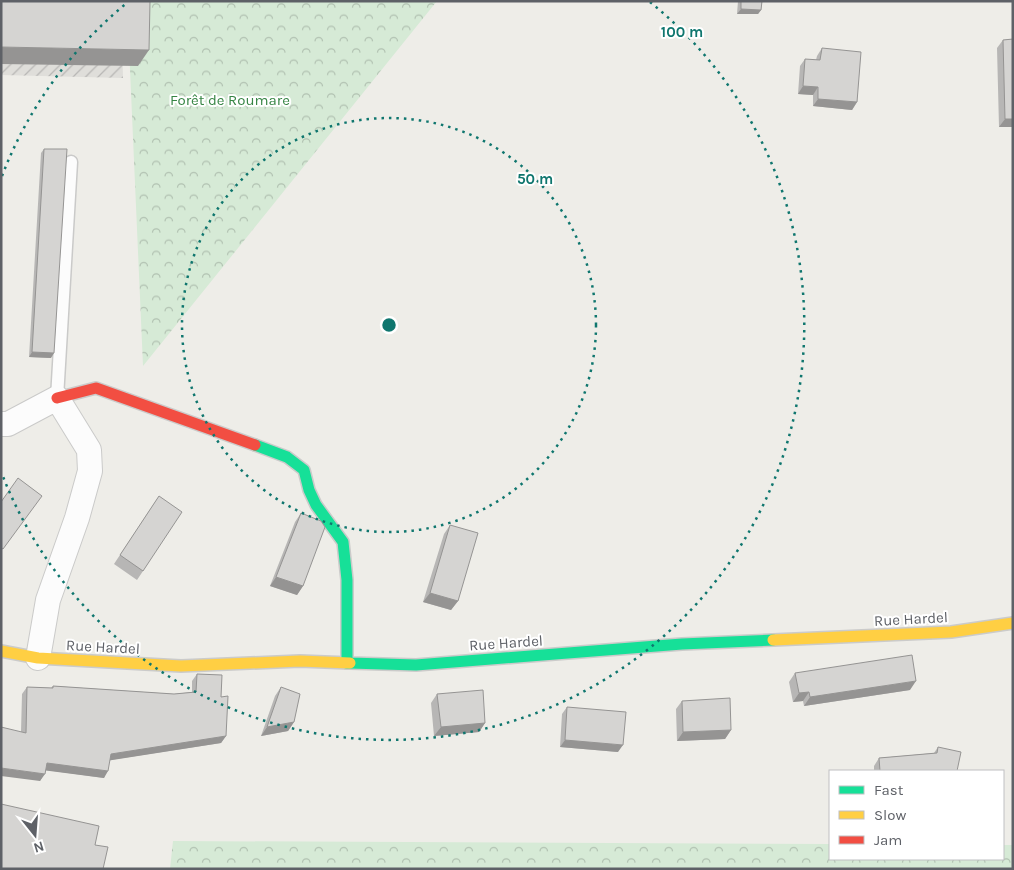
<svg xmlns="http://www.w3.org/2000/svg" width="1014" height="870" viewBox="0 0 1014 870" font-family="Karla,sans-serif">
<defs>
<pattern id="industrial-furrows" width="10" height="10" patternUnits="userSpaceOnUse" patternTransform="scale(1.25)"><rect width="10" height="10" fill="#dfdeda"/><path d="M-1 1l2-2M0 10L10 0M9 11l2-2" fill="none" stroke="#b8b7b5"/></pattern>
<pattern id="forest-crowns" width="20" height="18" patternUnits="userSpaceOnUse" patternTransform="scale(1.25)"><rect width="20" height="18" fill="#d6ead6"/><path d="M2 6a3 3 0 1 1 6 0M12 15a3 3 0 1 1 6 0" fill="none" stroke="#b1c1b1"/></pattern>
</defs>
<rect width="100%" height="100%" fill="#eeede8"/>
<path fill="url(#industrial-furrows)" d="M1,1h120l2,77 -122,-3z"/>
<path fill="url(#forest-crowns)" d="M127,1h310l-294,365z
M173,841l657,3v15h173v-14h10v24h-843z"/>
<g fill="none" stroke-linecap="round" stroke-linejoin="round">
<defs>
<path id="lane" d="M57,398l14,-236"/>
<path id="street" d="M1,424h7l49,-26 32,52 1,21 -13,47 -29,82 -10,58"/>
<path id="fast" d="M255,445l32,12 17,13 5,20 7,15 27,37 4,38v83
M350,663l66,2 266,-21 91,-4"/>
<path id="slow" d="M773,640l178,-8 62,-9
M1,651l37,7 143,8 119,-5 50,2"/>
<path id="jam" d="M57,398l39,-10 159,57"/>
</defs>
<use href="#lane" stroke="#cacac9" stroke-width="15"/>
<use href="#street" stroke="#cacac9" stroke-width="26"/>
<use href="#fast" stroke="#cbcbca" stroke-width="14"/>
<use href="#slow" stroke="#cbcbca" stroke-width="14"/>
<use href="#jam" stroke="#cbcbca" stroke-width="14"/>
<use href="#lane" stroke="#fcfcfc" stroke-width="12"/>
<use href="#street" stroke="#fcfcfc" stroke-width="24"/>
<use href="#fast" stroke="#16e098" stroke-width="11"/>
<use href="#slow" stroke="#ffcf43" stroke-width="11"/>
<use href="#jam" stroke="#f24e42" stroke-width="11"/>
</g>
<path fill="#b7b6b5" d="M738,1h24l-1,9 -3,4h-21z
M1013,39v88h-14l-2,-79 6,-8z
M822,48l35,54 -5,8 -39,-4v-11l-15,-1 2,-28 5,-7 11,1 1,-4z
M44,149l7,209 -22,-1 12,-204z
M159,496l-16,75 -6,9 -23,-16z
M301,513l2,73 -6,9 -27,-9 25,-64z
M450,525l8,76 -7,9 -28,-8 21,-68z
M795,673l115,17 -106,16 -1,-5 -10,1 -4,-20z
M197,674l24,23 5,39 -5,7 -111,17 -6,18 -58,-8 -6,11 -19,-49 1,-38 5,-7 24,1 2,-2 121,8 18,-2v-11z
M281,687l13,35 -6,9 -27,5 14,-40z
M437,694l48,29 -6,9 -45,4 -3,-33z
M682,701l49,29 -6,9 -48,2 -1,-32z
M567,707l51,45 -58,-5 2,-33z
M938,747l19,24h-83v-5l5,-8 55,-5z"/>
<path fill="#959493" d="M741,9l20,1 -3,4h-21z
M1,47l148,3 -11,16 -137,-2z
M803,86l15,1 -5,8 -15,-1z
M818,99l39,3 -5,8 -39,-4z
M1005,119h8v8h-14z
M32,352l22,1 -3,5 -22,-1z
M276,577l27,9 -6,9 -27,-9z
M430,593l28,8 -7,9 -28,-8z
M916,681l-6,9 -106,16 6,-9z
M809,692l-6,9 -10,1 6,-9z
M294,722l-6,9 -27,5 6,-9z
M485,723l-6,9 -45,4 7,-9z
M731,730l-6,9 -48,2 6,-9z
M226,736l-5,7 -115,18 5,-7z
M565,740l58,5 -5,7 -58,-5z
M47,763l61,8 -4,7 -62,-8z
M1,768l44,6 -5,7 -39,-5z"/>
<path fill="#d5d4d2" stroke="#959493" d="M1,1h149l-1,49 -148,-3z
M741,1h21l-1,9 -20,-1z
M1013,39v80h-8l-2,-79z
M822,48l39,4 -4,50 -39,-3v-12l-15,-1 2,-27 15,1z
M44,149h23l-13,204 -22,-1z
M18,478l24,18 -39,53 -2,-1v-46z
M159,496l23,16 -39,59 -23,-16z
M301,513l20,8 4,6 -22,59 -27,-9z
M450,525l28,8 -20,68 -28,-8z
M912,655l4,26 -106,16 -1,-5 -10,1 -4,-20z
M197,674l25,1 -1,22 7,-1 -2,40 -115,18 -3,17 -61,-8 -2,11 -44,-6v-41l25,6 1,-46 26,1v-2l121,8 22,-2z
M281,687l19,7 -6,28 -27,5z
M483,690l2,33 -44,4 -4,-33z
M730,698l1,32 -48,2 -1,-31z
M567,707l59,5 -3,33 -58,-5z
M938,747l23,5 -4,19h-77l-1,-13 58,-5z
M1,804l98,22 -4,19 13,2 -5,22h-102z"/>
<g fill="none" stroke="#0f766e" stroke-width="2.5" stroke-dasharray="2.5 5">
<circle cx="389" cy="325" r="207"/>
<path d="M2 176A415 415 0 0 1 128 2M650 2A415 415 0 1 1 2 474"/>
</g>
<g text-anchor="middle" stroke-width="4" stroke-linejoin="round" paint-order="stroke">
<g font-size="15" fill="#368544" stroke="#fff">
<text x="230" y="105">Forêt de Roumare</text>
</g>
<g font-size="15" fill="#5e6167" stroke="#fff">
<text transform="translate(911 619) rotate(-3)" y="5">Rue Hardel</text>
<text transform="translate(506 643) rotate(-4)" y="5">Rue Hardel</text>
<text transform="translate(103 647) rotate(3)" y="5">Rue Hardel</text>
</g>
</g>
<circle cx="389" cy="325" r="8" fill="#0f766e" stroke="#fff" stroke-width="2.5"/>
<g font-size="15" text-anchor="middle" font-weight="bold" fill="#0f766e" stroke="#fff" stroke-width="4" stroke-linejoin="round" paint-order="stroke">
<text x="682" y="37">100 m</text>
<text x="535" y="184">50 m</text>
</g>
<rect width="1014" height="870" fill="none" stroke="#5e6167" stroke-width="5"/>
<rect x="829" y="770" width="175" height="90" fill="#ffffff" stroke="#bfc0c2"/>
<rect x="839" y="786" width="25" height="8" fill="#16e098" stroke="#bfc0c2"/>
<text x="874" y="795" font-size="15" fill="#5e6167">Fast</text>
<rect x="839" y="811" width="25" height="8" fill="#ffcf43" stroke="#bfc0c2"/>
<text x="874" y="820" font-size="15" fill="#5e6167">Slow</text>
<rect x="839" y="836" width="25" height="8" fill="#f24e42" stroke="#bfc0c2"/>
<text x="874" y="845" font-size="15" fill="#5e6167">Jam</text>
<g transform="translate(35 835) rotate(163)" stroke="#ffffff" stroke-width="4" paint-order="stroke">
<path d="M0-4L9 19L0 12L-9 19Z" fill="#5e6167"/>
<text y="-8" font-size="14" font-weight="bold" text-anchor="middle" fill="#5e6167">N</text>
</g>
</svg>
